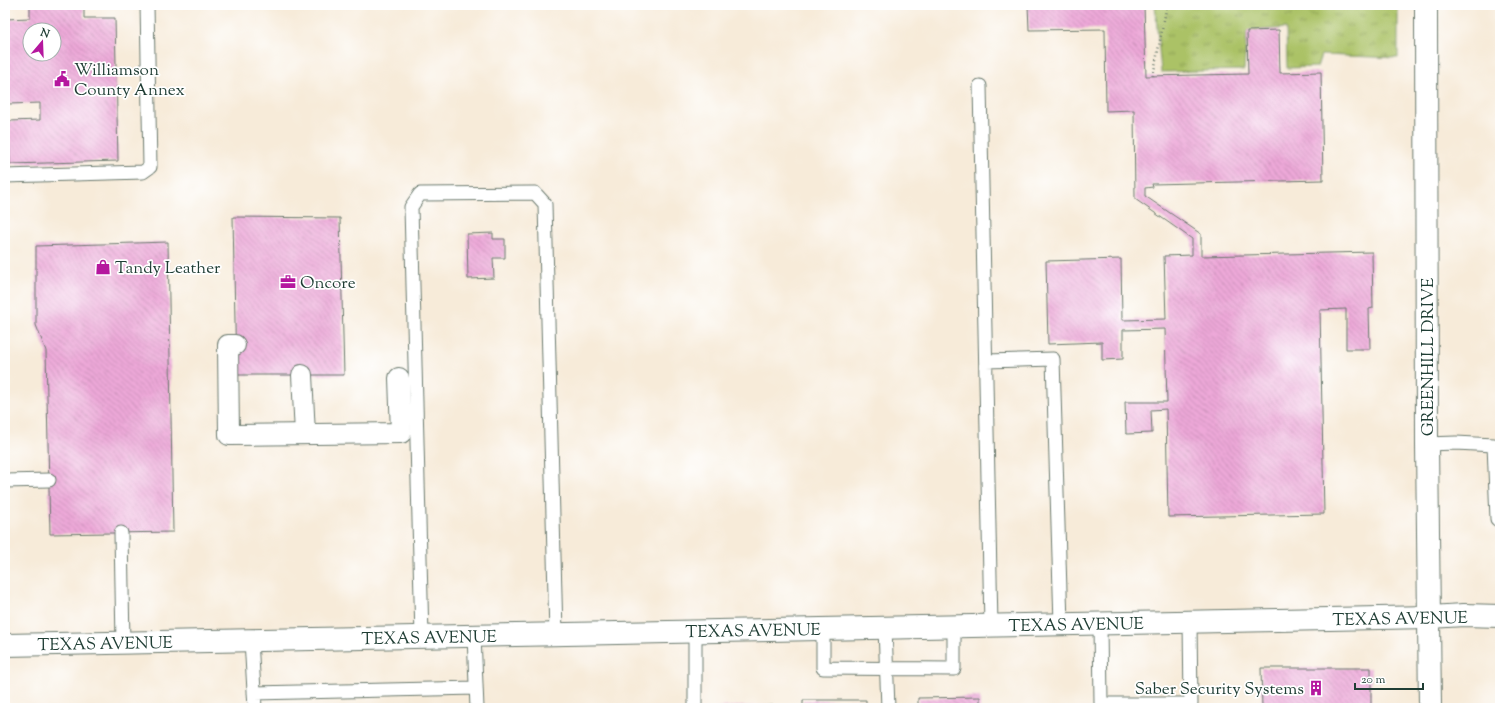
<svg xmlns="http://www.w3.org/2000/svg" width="1505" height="713" viewBox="0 0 1505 713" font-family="'Sorts Mill Goudy',serif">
<defs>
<pattern id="grass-tufts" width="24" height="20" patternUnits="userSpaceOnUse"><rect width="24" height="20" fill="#abc266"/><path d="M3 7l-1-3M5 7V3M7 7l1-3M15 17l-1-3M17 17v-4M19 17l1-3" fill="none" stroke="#8b9f55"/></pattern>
<pattern id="building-back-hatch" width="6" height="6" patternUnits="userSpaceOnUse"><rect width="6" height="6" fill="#eda8d8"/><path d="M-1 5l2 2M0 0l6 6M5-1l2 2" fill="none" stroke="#bf8ab0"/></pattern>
</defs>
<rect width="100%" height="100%" fill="#fff"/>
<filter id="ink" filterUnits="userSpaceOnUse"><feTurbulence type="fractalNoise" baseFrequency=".025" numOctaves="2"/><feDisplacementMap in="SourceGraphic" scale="8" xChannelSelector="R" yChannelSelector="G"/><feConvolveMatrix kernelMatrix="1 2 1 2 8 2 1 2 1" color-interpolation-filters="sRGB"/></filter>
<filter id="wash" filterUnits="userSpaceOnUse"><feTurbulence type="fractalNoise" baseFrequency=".012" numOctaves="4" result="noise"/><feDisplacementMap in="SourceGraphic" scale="16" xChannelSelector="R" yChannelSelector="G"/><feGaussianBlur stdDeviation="0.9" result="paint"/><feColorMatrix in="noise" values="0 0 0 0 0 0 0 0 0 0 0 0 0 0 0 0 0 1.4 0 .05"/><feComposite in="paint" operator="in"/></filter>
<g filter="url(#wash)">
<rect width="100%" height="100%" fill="#f7ebd9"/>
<path fill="url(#grass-tufts)" stroke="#65804d" d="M1155,5h243v53l-77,-3 -4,12 -30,1 -1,-40 -39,3 -3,39 -83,2z"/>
<g id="blocks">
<path fill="url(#building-back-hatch)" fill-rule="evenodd" d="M30,5h54v13h31l3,143 -108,3 -1,-43 31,-1v-17l-32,1 -2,-85 24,-1zM30,30h24v24h-24z
M1028,5h116l2,71 102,-2 -1,-43 32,-1 1,43 41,-1 2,108 -171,4 1,3 -8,1v8l56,38v22l171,-4 1,56 -4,1 1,40h-24v-40l-26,1 4,204 -156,3 -2,-108 -15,1 1,23 -26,1 -1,-32h42l-2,-73 -42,1v29l-21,1v-18l-54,2 -2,-83 75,-2 1,61 44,-1 -2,-63 28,-1v-16l-57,-40 -1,-89 -28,1 -1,-82 -76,1z
M233,217l107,1 4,157h-108z
M493,233v6h12v19h-12l1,20 -26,1 -1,-45z
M168,242l5,290 -123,2 -4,-183 -10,-26v-79z
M1261,668h110v40h-109z
M980,697v11h-62v-10z
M803,700h63v8h-63z
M780,705v3h-63v-1z"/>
</g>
</g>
<g filter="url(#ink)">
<use href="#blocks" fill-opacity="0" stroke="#6b7a6e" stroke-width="1"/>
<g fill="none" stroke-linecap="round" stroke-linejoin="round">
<defs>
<path id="service" d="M980,86l11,540
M5,176l138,-4 7,-5 -3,-162
M986,361l67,-2 8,265
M1427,444l29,-1 38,2 3,74 3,2
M5,481l44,-1
M121,533l2,110
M1100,624l1,80h90l-1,-82
M885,628l3,80
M823,629v39l131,1v-43
M474,636l3,72
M422,637l-11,-430 9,-13 115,-1 10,11 11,430
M251,640l4,68
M254,693l222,-5
M695,708v-77"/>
<path id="pedestrian" d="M235,345h-7l1,90 172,-2 -2,-55
M302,375l3,59"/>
<path id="minor" d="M5,645l1425,-28 34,-2 36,1"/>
<path id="tertiary" d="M1426,5l1,439 3,264"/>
</defs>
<use href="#service" stroke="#6b7a6e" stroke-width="15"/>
<use href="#pedestrian" stroke="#6b7a6e" stroke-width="22"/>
<use href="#minor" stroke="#6b7a6e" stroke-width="24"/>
<use href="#tertiary" stroke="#6b7a6e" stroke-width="24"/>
<path stroke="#6b7a6e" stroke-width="2.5" stroke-dasharray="1 3" stroke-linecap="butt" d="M1153,76l14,-71"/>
<use href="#service" stroke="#fff" stroke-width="13"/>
<use href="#pedestrian" stroke="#fff" stroke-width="20"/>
<use href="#minor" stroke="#fff" stroke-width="22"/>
<use href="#tertiary" stroke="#fff" stroke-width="22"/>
</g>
</g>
<defs>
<symbol id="civic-bare" viewBox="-9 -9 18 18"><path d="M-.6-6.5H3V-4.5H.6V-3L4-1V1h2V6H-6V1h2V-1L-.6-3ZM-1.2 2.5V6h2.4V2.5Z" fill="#b5179e" stroke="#fff" stroke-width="2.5" paint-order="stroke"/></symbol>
<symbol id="shop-bare" viewBox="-9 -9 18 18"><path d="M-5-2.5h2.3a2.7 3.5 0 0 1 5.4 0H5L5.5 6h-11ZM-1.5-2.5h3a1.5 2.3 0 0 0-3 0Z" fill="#b5179e" stroke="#fff" stroke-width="2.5" paint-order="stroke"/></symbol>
<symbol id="office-bare" viewBox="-9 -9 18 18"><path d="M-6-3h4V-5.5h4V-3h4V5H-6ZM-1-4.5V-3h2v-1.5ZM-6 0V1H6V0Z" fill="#b5179e" stroke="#fff" stroke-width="2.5" paint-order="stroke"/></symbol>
<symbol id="building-bare" viewBox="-9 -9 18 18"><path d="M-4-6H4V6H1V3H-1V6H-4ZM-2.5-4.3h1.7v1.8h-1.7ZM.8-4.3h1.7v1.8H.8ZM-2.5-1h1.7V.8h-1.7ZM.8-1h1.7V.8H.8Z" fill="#b5179e" stroke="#fff" stroke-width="2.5" paint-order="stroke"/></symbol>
</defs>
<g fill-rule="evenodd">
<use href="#civic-bare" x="51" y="68" width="22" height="22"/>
<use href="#shop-bare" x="92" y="256" width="22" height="22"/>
<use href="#office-bare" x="277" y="271" width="22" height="22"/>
<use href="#building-bare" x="1305" y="677" width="22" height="22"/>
</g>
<g text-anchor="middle" stroke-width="3.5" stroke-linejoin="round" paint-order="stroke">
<g font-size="17" fill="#1f3d34" stroke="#fff" text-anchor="start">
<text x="74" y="75">Williamson<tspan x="74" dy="20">County Annex</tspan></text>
<text x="115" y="273">Tandy Leather</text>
<text x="300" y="288">Oncore</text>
<text x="1304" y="694" text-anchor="end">Saber Security Systems</text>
</g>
<g font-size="17" fill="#1f3d34" stroke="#fff">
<text transform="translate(1427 357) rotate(-90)" y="6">GREENHILL DRIVE</text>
<text transform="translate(1400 618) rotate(-1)" y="6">TEXAS AVENUE</text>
<text transform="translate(1076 624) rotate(-1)" y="6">TEXAS AVENUE</text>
<text transform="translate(753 630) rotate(-1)" y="6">TEXAS AVENUE</text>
<text transform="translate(429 637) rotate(-1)" y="6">TEXAS AVENUE</text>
<text transform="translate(105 643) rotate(-1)" y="6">TEXAS AVENUE</text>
</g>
</g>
<rect width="1505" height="713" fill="none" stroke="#fff" stroke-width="20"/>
<g transform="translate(42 42) rotate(19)"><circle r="19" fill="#ffffff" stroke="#a5b1ae"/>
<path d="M0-3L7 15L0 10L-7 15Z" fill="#b5179e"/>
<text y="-6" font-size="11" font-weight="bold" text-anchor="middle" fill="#1f3d34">N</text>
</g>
<path d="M1355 683v6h68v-6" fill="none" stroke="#1f3d34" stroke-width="2"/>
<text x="1361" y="683" font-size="12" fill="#1f3d34" stroke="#ffffff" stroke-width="3" paint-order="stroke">20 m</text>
</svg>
